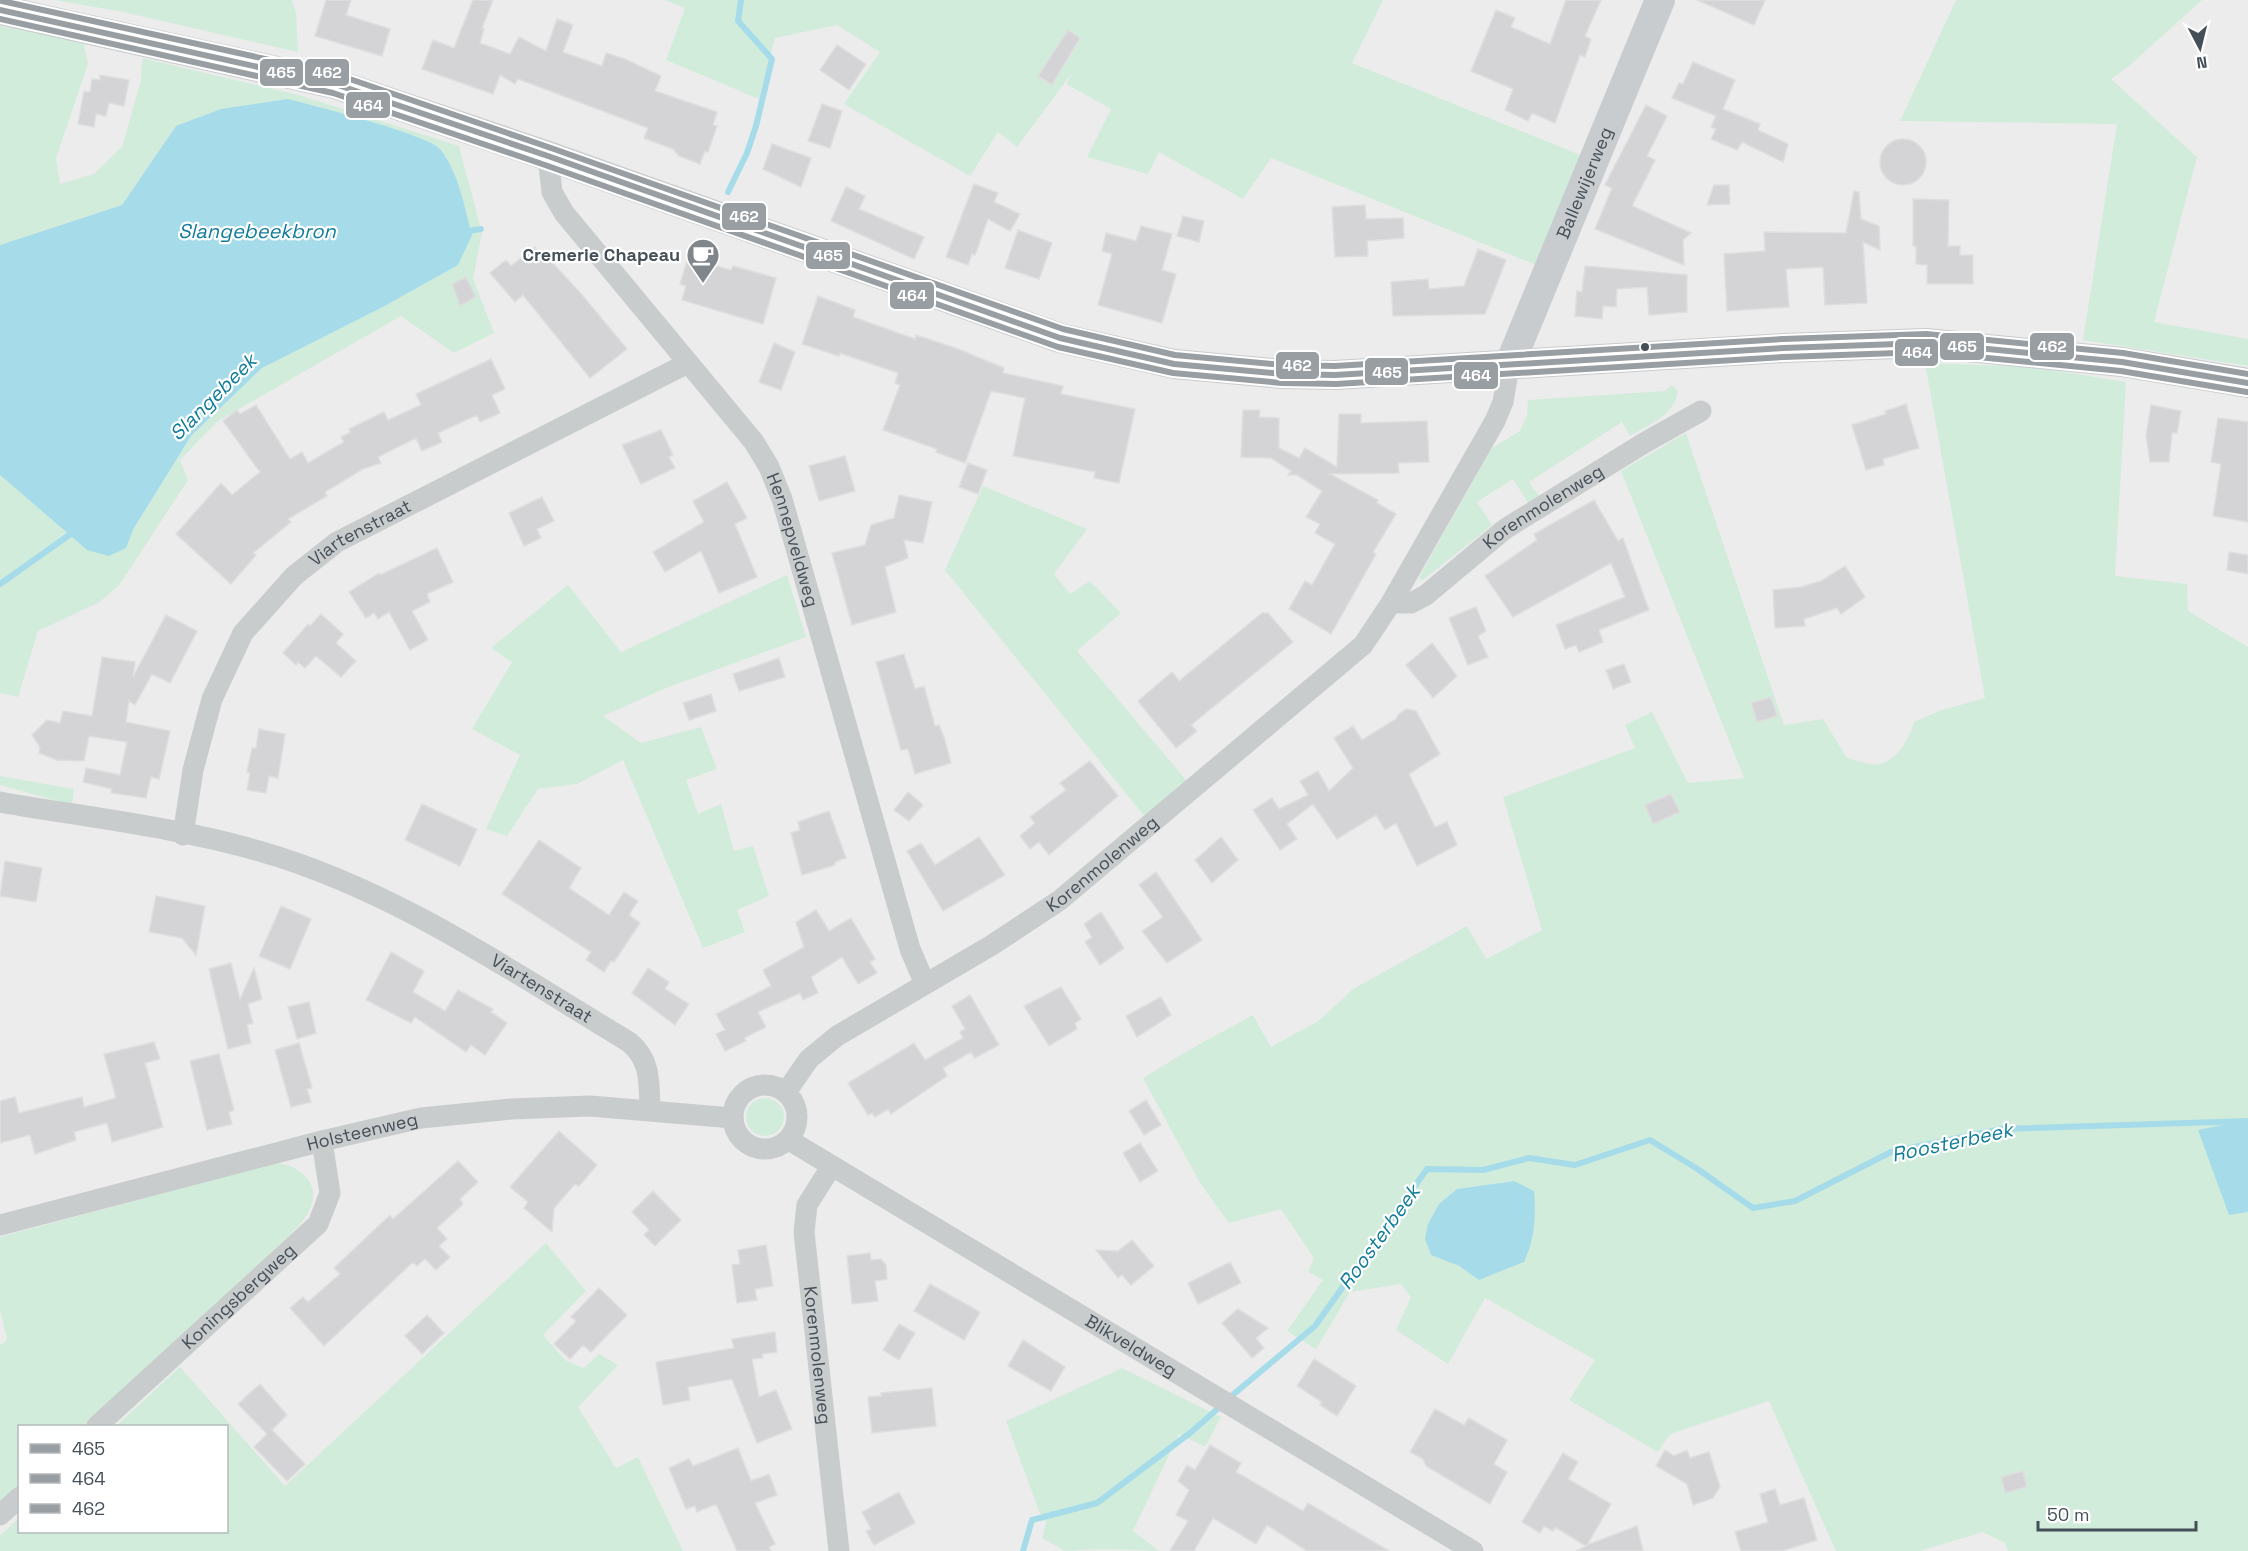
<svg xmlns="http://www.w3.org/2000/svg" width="2248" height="1551" viewBox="0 0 2248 1551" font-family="'Space Grotesk',sans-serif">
<rect width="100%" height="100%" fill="#edecec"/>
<path fill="#d1ecdb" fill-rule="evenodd" d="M55,0h237l4,13 2,39 -175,-40z
M665,0h718l-31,63 231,93 -47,109 -265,-107 -28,41 -84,-47 -11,22 -61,-17 24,-48 -45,-25 8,-14 -57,77 -19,-15 -28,44 -126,-72 36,-52 -43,-27 -62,13 -16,61 -93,-39 19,-52z
M1956,0h246l-73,66 -18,13 86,78 -43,165 94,17v27l-165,-26 34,-216 -217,-3z
M0,26l83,15 5,23 -32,94 4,26 34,-10 28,-27 19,-67 1,-22 160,38 157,50 23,87 -9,45 21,55 -40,20 -53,-37 -183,105 -38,39 8,20 -68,104 -20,18 -62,29 -20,66 -18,-4v-218l87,75 46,-19 58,-95 71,-68 121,-61 75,-42 -282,-139 -54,79 -122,40z
M1925,363l108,4 93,15 -11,194 72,8 1,27 60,36v904h-240l-3,-8 -22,-11 -63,19h-84l-67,-150 -99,33 -12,18 -89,-52 26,-40 -110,-62 -37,66 -52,-34 15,-33 -10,-13 -51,8 -34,57 -29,-18 36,-51 -15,-8 6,-14 -33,-49 -52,14 -29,-40 -57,-105 46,-28 64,-35 18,32 49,-27 33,-31 114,-63 19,33 56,-29 -39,-133 132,-49 -10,-23 27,-13 36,71 56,-5 -123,-307 65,-38 98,292 39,-6 24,39c9,2 24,8 33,6 19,-5 29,-26 34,-42l25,-11 46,-13zM1514,1181l10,81 -45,18 -20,-14 -28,-11 26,-66z
M1672,385l6,6c-4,25 -28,33 -48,45l-8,-14 -93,60 10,14 -11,7 -15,-24 -36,23 15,23 -70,56 -3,-4 73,-129 28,-17 7,-16 1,-15 137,-9z
M983,486l104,43 -33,45 16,20 20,-13 31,32 -44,38 110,130 -42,36 -200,-247z
M787,575l19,62 -140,51 -63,28 38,27 60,-16 16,42 -31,11 12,34 23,-10 13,47 19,-5 16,50 -32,14 8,22 -42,16 -80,-188 -46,24 -39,5 -31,47 -21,-7 34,-74 -48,-26 40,-67 -21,-14 77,-63 53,67z
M0,776l74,13 -2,16 -72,-20z
M746 1117a19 19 0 1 1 38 0a19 19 0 1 1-38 0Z
M276,1163c24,2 47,21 33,48 -3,8 -11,15 -17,22l-208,193h-64l-1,60 -19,18v-159l7,-5 -7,-31v-72z
M546,1243l40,48 -43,44 22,25 19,8 15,-14 19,11 -40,42 38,61 22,-11 45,94h-683v-15l19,-18 1,14h206v-106h-110l64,-59 105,119z
M1122,1368l99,49 -16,30 -26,-13 -46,97 26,20 -56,-2 -38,2 -23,-13 4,-16 -7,-11 -33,-90z"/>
<path fill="#a6dce9" d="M288,99c24,6 141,36 152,50 19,24 24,57 32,86l-14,30 -75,42 -121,61 -71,68 -58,94 -7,18 -17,8 -22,-6 -87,-75v-230l122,-40 54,-79 45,-17z
M2237,1122l11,2v88l-19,3 -31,-85z
M1514,1181l20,10c2,27 1,47 -10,71l-45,18 -20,-14 -28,-11 -6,-16 3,-15 11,-20 18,-15z"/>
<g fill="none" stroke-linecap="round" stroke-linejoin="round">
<path stroke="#a6dce9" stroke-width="6" d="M728,192l19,-39 9,-27 16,-67 -34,-38 3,-21
M463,232l18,-3
M0,584l75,-53
M1229,1398l86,-72 112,-157 56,1 46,-12 46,7 75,-25 46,28 57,40 42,-7 96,-49 110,-23 247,-8
M1023,1551l9,-31 65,-17 93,-70 32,-28"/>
</g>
<path fill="#d4d4d7" stroke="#dededf" stroke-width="1.5" d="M326,0h25l-5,15 44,14 -8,27 -67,-20z
M473,0h20l-11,28 2,1 -4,14 30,11 9,-17 27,14 11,-32 16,6 -10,27 39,14 4,-13 19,6 36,17 -6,15 62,21 -4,13 4,1 -9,26 -3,-1 -5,13 -21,-8 -6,-7 -29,-11 4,-10 -130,-49 -3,5 -15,-9 -7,19 -71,-25 11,-29 21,8z
M1566,0h35l-16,36 6,3 -6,18 -5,-2 -25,68 -23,-10 -4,8 -23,-11 8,-21 -42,-18 25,-61 19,8 -4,9 39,17z
M1697,0h68l-11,25z
M1068,30l12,8 -28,47 -14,-9z
M837,45l29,19 -17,26 -29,-20z
M1693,62l42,18 -12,29 37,15 -2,6 30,14 -5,18 -41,-20 -5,8 -26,-11 5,-10 -5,-2 5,-11 -44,-18 7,-15 4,1z
M100,75l29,5 -5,26 -15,-3 -3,13 -10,-2 -2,13 -16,-3 6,-33 6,1 2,-13 8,1z
M822,104l20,7 -12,37 -22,-7z
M1646,105l21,11 -20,40 8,4 -23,46 59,27 -8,7 1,25 -89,-36 17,-41 -7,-3z
M1880 162a23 23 0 1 1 46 0a23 23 0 1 1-46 0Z
M772,144l39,14 -10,29 -38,-18z
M974,184l24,9 -4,9 26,12 -10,17 -22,-12 -13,36 -3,-1 -4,11 -22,-8z
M1714,185h15l1,19 -23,1z
M846,187l19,9 -6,13 65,28 -10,22 -83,-38z
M1854,191l5,1 2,27 18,7 1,24 -17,-8 4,61 -42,2 -2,-38 -37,2 3,38 -62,4 -3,-57 41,-3 -1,-19 82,1z
M1913,199l36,1 -1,46h12v9h13v29h-46v-19l-11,-1v-18h-3z
M1365,205l1,14 37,-1 1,20 -37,3 1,15 -33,1 -3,-50z
M1183,216l21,5 -5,21 -22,-6z
M1141,226l31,8 -10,36 14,4 -14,49 -64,-18 14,-51 -10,-3 4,-18 30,8z
M1018,230l34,13 -13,36 -34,-11z
M535,247l4,6 3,-2 41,45 44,53 -37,29 -67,-83 -8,7 -25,-29 16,-13 5,6z
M1478,249l28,11 -21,54 -92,2 -2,-34 37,-3 1,10 35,-3z
M688,258l43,12 2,-4 43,12 -13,46 -81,-24 4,-14 -6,-2z
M1585,266l102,9v37l-38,3 -2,-28 -30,2 -1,18 -13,-1 -1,13 -27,-3 2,-25 5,1z
M466,277l10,20 -16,9 -8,-22z
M818,296l37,14 -2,7 62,22 1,-4 42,14 46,19 -1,5 60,13 -2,8 74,15 -16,74 -25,-5 1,-6 -82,-16 12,-58 -34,-7 -26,72 -29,-11 1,-3 -54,-19 17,-45 -5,-2 3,-10 -58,-20 -1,3 -37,-12z
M774,343l21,9 -14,38 -22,-8z
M491,359l14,30 -13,6 8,18 -20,9 -3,-7 -39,18 4,9 -20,9 -6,-13 -38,19 3,6 -18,6 -38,23 2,4 -39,23 3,3 -38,31 3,2 -25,29 -55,-50 45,-51 11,12 28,-23 -37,-51 14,-11 3,4 16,-9 34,54 12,-7 6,11 36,-21 -3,-5 10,-5 -2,-3 35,-17 4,8 33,-15 -5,-11z
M1906,404l13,44 -36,11 1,6 -18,5 -14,-45 34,-11 -1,-3z
M2151,405l30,6 -4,22h-5l-3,29h-19l-4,-27z
M1243,410h17l-1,7 20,1v30l20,10 6,-10 32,19 2,-53h22v9l66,-2 2,41 -31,1 1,10 -69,1 48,26 -1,3 19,11 -23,38 3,2 -45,80 -42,-25 16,-28 7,4 23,-41 -20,-11 5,-9 -14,-7 16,-26 -25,-16h-9l3,-4 -20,-13 -30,-1z
M2218,418l30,4v100l-35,-6 8,-52 -10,-2z
M661,430l12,25 -4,2 6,11 -34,16 -19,-39z
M845,456l10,35 -36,10 -10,-35z
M968,463l19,7 -9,24 -19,-7z
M727,482l20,36 -12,6 22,53 -38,16 -18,-42 -36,21 -12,-20 51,-30 -11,-21z
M899,495l33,7 -9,41 -19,-3 4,18 -23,9 11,45 -44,13 -20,-72 33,-8 6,-20 23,-7z
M542,497l12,24 -17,8 4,9 -17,8 -15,-33z
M1594,500l24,41 5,-3 26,72 -50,20 4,12 -24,10 -3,-7 -11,4 -9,-24 69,-28 -14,-34 -98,54 -28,-41 52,-36 -3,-6z
M437,548l16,34 -26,12 3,8 -18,9 16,29 -18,10 -21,-38 -11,7 -4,-6 -8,5 -17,-26 30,-19 1,2z
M2229,552l19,3v19l-21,-4z
M1845,566l20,31 -24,17 -4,-6 -33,11 1,7 -30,2 -2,-38 28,-3 20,-6z
M1476,607l10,24 -8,5 10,21 -20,8 -19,-47z
M1262,613h6l25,29 -102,83 6,6 -21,17 -38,-47 34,-29 7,9z
M321,614l22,20 -7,9 20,18 -15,16 -25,-21 -11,12 -7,-6 -2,3 -13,-12 25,-29 2,2z
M166,615l31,16 -27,52 -18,-9 -17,31 -6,-4 -3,21 44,9 -11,48 -8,-2 -5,21 -35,-5 1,-4 -29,-7 3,-14 34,7 7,-33 -38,-6 -5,25 -27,-1 -18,-7 1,-6 -8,-12 15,-15 13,3 3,-12 29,5 10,-59 33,5 -2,15z
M1432,643l25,33 -24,22 -27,-33z
M904,654l11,35 9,-3 11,40 4,-1 5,12 7,26 -36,11 -7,-25 -7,1 -25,-88z
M779,658l6,19 -46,14 -6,-17z
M1624,664l7,18 -18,7 -7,-19z
M711,694l5,17 -27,9 -6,-17z
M1771,697l6,19 -20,6 -6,-19z
M1406,709l10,2 24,43 -31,20 26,53 12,-5 10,23 -40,21 -21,-43 -11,7 -9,-15 -39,24 -24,-35 -26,20 10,15 -17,11 -27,-40 19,-12 7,11 29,-14 -8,-14 18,-10 11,20 24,-23 -19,-30 19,-12 9,14 34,-21 2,-4z
M259,729l26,5 -7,44 -9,-2 -3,17 -19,-3 3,-17 -3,-1 5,-24h4z
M1090,761l28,35 -69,59 -10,-13 -9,7 -10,-13 15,-13 -5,-6 36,-27 -6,-7z
M908,792l15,13 -14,16 -15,-11z
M1671,794l9,18 -27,12 -8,-19z
M422,804l55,25 -17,37 -55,-26z
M829,811l17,47 -11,4v3l-33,10 -11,-42 9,-3 -2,-8z
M979,837l26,38 -62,36 -36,-60 14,-8 14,22z
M1221,837l17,23 -26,23 -17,-23z
M539,840l42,28 -12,20 40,27 15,-23 14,9 -9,14 11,8 -26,39 -3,-1 -7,11 -18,-12 5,-8 -89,-58z
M5,861l37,7 -6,34 -36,-6z
M1156,872l46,68 -35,23 -25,-32 21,-14 -24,-32z
M156,896l49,10 -9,49 -14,-17 -33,-6z
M281,906l30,13 -21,50 -31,-13z
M816,910l13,21 22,-13 24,41 -5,3 7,11 -19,11 -16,-27 -31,20 7,16 -15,7 -3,-7 -42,19 8,15 -22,11 2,3 -21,10 -9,-17 9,-4 -9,-16 55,-28 -8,-16 41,-23 -8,-25z
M1101,912l23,36 -24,17 -15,-23 7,-5 -8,-13z
M391,952l33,19 -11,21 32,19 13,-21 35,19 -2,3 16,11 -22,32 -14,-10 -5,7 -51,-35 -4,6 -45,-23z
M231,963l9,36 14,-31 8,31 -14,5 5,19 -6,2 4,18 -23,6 -19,-80z
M648,968l21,14 -4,7 24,15 -14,21 -43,-32z
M1061,987l20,32 -6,4 2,6 -28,17 -25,-40z
M970,995l29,50 -24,13 -4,-6 -28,16 4,8 -56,38 -3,-5 -13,8 -3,-4 -4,2 -20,-32 66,-40 11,17 38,-22 -3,-6 5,-3 -13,-23z
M1161,997l10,18 -34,22 -11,-21z
M309,1002l7,31 -19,6 -9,-32z
M154,1042l6,17 -15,4 18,64 -51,15 -5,-19 -33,9 2,8 -41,14 -5,-19 -30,8v-42l15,-4 4,16 63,-16 2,10 32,-9 -12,-44z
M299,1043l13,45 -5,1 4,13 -20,5 -16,-57z
M219,1054l15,56 -5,2 3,12 -25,6 -17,-69z
M1146,1100l15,25 -17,10 -15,-24z
M559,1131l38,34 -18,21 -4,-2 -21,24 -2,24 -28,-24 4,-6 -18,-15z
M1140,1143l18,28 -18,11 -17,-29z
M458,1161l20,21 -18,17 3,5 -26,24 10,11 -8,7 11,11 -14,13 -11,-11 -8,7 -4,-4 -89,84 -34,-38 13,-11 5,5 32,-28 -6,-6 56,-53 3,4z
M653,1191l28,29 -26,26 -11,-11 5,-5 -17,-18z
M1132,1240l22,26 -23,19 -9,-10 -4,3 -22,-28 22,1z
M766,1245l7,41 -18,3 2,11 -20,3 -5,-38 8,-1 -2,-14z
M870,1253l1,7 10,-1 5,6 1,14 -12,2 3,20 -26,3 -5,-48z
M1230,1262l11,21 -43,21 -10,-21z
M930,1284l50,28 -16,28 -50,-29z
M599,1288l28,27 -36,37 -8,-7 -13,14 -16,-15 22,-23 -5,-4z
M1238,1309l30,19 -12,10 8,10 -12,10 -30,-35z
M427,1315l17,18 -22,21 -17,-18z
M899,1324l16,9 -16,27 -16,-10z
M775,1332l2,20 -15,2 1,4 -11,1 7,38 17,-7 16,39 -35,14 -25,-64 -44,8 2,13 -27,5 -7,-43 78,-14 -2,-9z
M1023,1340l42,27 -14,24 -43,-25z
M1314,1359l42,27 -19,30 -17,-11 2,-3 -25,-16z
M260,1384l27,31 -15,15 33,34 -18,17 -33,-34 13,-13 -29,-30z
M932,1388l4,38 -64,7 -4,-36 13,-1v-3z
M1435,1409l29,16 5,-7 38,22 -13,24 13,8 -17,32 -64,-38 -3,-7 -13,-7z
M1210,1445l31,18 -5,9 67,39 5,-8 81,48h-82l-40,-26 -11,19 -43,-26 -19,33h-24l18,-30 -12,-6 13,-25 -11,-9 9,-16 8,5z
M738,1448l13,33 18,-7 8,21 -22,8 20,41 -6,3 2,4h-34l-21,-47 -19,8 -2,-6 -9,3 -17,-41 20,-9 4,7z
M1665,1450l9,6 13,-6 3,8 19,-6 11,35 -7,11 -20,7 -6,-21 -31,-18z
M1563,1453l15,9 -10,17 43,25 -24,41 50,-19 6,25h-67l10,-5 -31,-19 -2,4 -9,-5 -4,7 -18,-11z
M2023,1471l4,16 -22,6 -4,-16z
M1775,1489l5,16 24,-7 13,42 -35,11h-41l-6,-19 33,-10 -8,-28z
M899,1492l16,31 -41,22 -8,-14 5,-2 -9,-17z"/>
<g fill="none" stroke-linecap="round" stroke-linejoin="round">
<g stroke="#c9cccd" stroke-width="21">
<path id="s1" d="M548,156l4,36 12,21 190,229 15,25 13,32 128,450 15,35"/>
<path id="s2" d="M1391,603h20l15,-8 79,-66 139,-86 57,-32"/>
<path id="s3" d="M0,802c84,15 177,25 259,49 134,38 252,120 370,191 22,18 20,40 21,67"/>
<path id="s4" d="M183,835l10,-65 19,-71 31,-66 51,-57 43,-34 349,-178"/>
<circle cx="765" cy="1117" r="32"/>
<path id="s5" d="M786,1092l23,-33 28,-23 155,-91 68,-45 303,-255 28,-42 104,-182 8,-19 6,-36"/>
<path id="s6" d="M789,1140l684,411"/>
<path id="s7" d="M831,1167l-24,38 -3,27 35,319"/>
<path id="s8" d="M0,1225l322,-84 99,-23 90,-9 79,-3 143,12"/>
<path id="s9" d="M97,1426l221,-202 12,-31 -8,-52"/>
<path d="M0,1515l20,-18"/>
</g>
<g stroke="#c9cccf" stroke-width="30">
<path d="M0,10l335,74 213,72 512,182 114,26 109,10 52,1 449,-27 142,-5 196,19 126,21"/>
<path id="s10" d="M1509,366l151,-366"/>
</g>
<defs>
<path id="bus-1" d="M0,10l335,74 213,72 512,182 114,26 109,10 52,1 449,-27 142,-5 196,19 126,21"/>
<path id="bus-2" d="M0,19l333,74 212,72 513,182 115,26 109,10 54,1 448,-27 142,-5 195,19 126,21"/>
<path id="bus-3" d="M2,1l336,74 213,73 512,181 112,26 108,10 52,1 448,-27 143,-5 197,19 125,21"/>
</defs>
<use href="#bus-1" stroke="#fff" stroke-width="10"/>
<use href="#bus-2" stroke="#fff" stroke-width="10"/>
<use href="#bus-3" stroke="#fff" stroke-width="10"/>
<use href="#bus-1" stroke="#999ea3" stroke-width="6"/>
<use href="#bus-2" stroke="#999ea3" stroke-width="6"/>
<use href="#bus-3" stroke="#999ea3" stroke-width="6"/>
</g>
<defs>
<symbol id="cafe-pin" viewBox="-11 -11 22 30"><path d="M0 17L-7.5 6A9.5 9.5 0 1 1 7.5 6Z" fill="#80868c" stroke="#fff"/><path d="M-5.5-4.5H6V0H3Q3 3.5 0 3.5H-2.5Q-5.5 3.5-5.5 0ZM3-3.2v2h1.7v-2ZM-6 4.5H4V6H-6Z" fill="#fff"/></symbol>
</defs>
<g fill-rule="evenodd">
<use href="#cafe-pin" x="684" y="236" width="38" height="52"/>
</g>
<circle fill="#454f58" stroke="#fff" stroke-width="2" cx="1645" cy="347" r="5"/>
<g text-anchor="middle" stroke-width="4.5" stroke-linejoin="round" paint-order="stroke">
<g font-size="18" fill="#454f58" stroke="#fff">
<text dy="6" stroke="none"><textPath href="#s10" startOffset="198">Ballewijerweg</textPath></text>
<text dy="6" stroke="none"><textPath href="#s2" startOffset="184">Korenmolenweg</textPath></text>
<text dy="6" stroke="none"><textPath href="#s4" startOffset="368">Viartenstraat</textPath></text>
<text dy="6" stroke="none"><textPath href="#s1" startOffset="464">Hennepveldweg</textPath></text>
<text dy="6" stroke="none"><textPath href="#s5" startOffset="393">Korenmolenweg</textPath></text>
<text dy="6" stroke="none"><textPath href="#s3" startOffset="579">Viartenstraat</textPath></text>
<text dy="6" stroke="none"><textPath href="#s8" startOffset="374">Holsteenweg</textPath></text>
<text dy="6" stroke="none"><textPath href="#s9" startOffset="192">Koningsbergweg</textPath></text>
<text dy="6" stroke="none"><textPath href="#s6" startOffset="399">Blikveldweg</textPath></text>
<text dy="6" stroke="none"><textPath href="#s7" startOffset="196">Korenmolenweg</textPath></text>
</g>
<g font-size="18" font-weight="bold" fill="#454f58" stroke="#fff" text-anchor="end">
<text x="680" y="261">Cremerie Chapeau</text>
</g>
<g font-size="20" font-style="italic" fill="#107c99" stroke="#fff">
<text x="257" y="238">Slangebeekbron</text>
<text transform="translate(213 397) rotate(-45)" y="7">Slangebeek</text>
<text transform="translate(1952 1142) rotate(-12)" y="7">Roosterbeek</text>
<text transform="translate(1379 1237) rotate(-54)" y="7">Roosterbeek</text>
</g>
</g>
<g stroke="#fff" stroke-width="2">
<rect x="259" y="58" width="45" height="29" rx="6" fill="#999ea3"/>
<rect x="304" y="58" width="46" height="29" rx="6" fill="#999ea3"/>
<rect x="345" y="91" width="46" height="28" rx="6" fill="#999ea3"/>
<rect x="721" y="202" width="46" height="29" rx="6" fill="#999ea3"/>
<rect x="805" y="241" width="46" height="29" rx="6" fill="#999ea3"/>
<rect x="889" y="281" width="46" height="29" rx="6" fill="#999ea3"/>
<rect x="2029" y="332" width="46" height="29" rx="6" fill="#999ea3"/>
<rect x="1939" y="332" width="46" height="29" rx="6" fill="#999ea3"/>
<rect x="1894" y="338" width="45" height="29" rx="6" fill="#999ea3"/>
<rect x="1275" y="351" width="45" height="29" rx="6" fill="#999ea3"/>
<rect x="1364" y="357" width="45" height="29" rx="6" fill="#999ea3"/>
<rect x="1453" y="361" width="46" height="29" rx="6" fill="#999ea3"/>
</g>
<g font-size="16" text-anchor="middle" font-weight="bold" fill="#fff">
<text x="281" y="78">465</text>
<text x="327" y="78">462</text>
<text x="368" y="111">464</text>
<text x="744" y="222">462</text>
<text x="828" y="261">465</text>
<text x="912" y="301">464</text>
<text x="2052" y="352">462</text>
<text x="1962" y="352">465</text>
<text x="1917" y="358">464</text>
<text x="1297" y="371">462</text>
<text x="1387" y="378">465</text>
<text x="1476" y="381">464</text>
</g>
<rect x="18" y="1425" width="210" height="108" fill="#ffffff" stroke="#b5b9bc" stroke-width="1.5"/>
<rect x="30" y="1444" width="30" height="9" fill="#999ea3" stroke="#b5b9bc" stroke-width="1.5"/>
<text x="72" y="1455" font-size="18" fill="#454f58">465</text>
<rect x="30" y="1474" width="30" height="9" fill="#999ea3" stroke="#b5b9bc" stroke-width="1.5"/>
<text x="72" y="1485" font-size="18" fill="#454f58">464</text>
<rect x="30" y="1504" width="30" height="9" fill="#999ea3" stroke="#b5b9bc" stroke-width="1.5"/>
<text x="72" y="1515" font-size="18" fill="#454f58">462</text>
<g transform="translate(2200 48) rotate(173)" stroke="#ffffff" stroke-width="4.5" paint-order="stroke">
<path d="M0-4.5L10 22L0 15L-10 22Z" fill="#454f58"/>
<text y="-9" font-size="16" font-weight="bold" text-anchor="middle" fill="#454f58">N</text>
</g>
<path d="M2038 1521v9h158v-9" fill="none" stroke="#454f58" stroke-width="3"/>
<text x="2047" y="1521" font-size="18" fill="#454f58" stroke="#ffffff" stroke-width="4.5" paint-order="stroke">50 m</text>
</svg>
